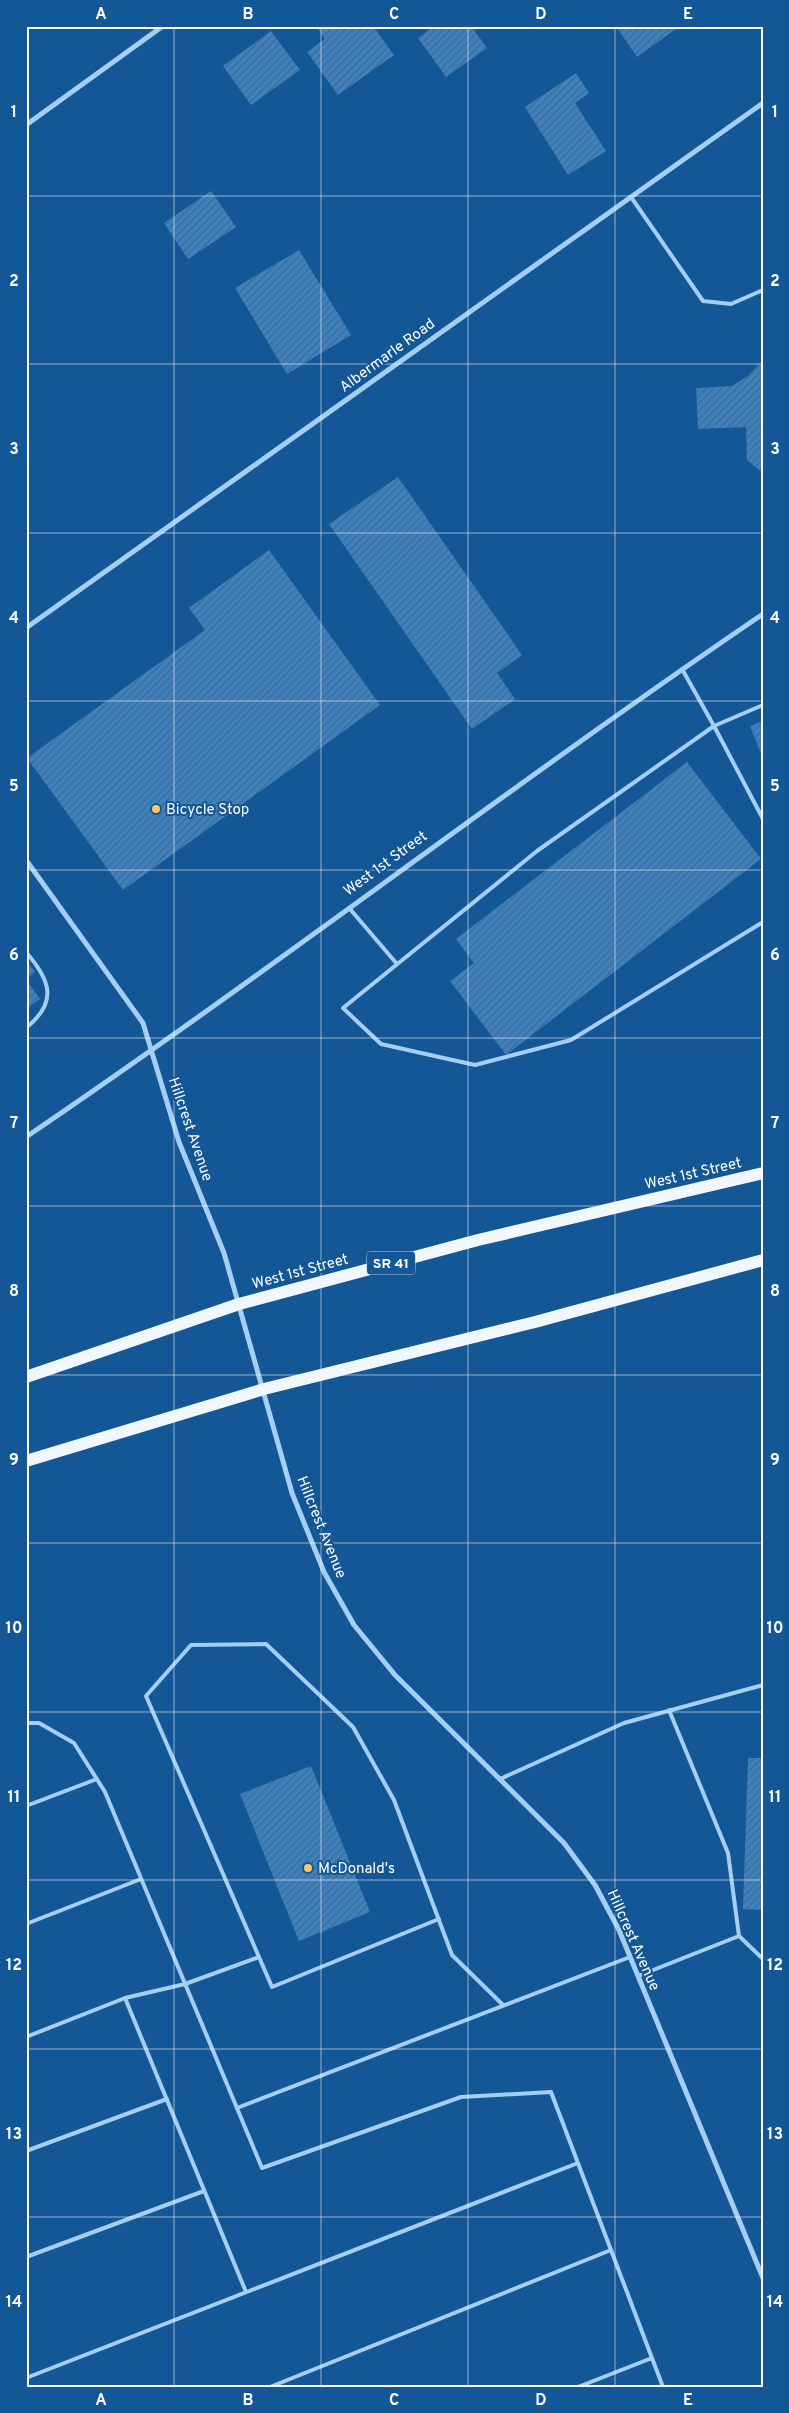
<svg xmlns="http://www.w3.org/2000/svg" width="789" height="2413" viewBox="0 0 789 2413" font-family="Overpass,sans-serif">
<defs>
<pattern id="building-hatch" width="6" height="6" patternUnits="userSpaceOnUse" patternTransform="scale(1.25)"><rect width="6" height="6" fill="#3d81be"/><path d="M-1 1l2-2M0 6l6-6M5 7l2-2" fill="none" stroke="#44698b"/></pattern>
</defs>
<rect width="100%" height="100%" fill="#145796"/>
<path fill="url(#building-hatch)" d="M316,26h57l21,29 -56,40 -31,-43 18,-13z
M434,26h37l16,22 -41,29 -28,-39z
M616,26h64l-43,31z
M271,31l29,39 -49,35 -28,-39z
M576,73l13,20 -14,10 31,48 -38,24 -43,-68z
M211,191l25,36 -48,32 -24,-36z
M299,250l52,85 -64,39 -52,-86z
M763,360v113l-16,-13 -1,-33 -48,2 -2,-41 36,-2 16,-10z
M398,477l124,178 -25,18 18,26 -43,30 -143,-205z
M269,550l111,155 -257,185 -96,-132 178,-128 -16,-22z
M763,721v38l-13,-33z
M687,762l74,97 -255,196 -56,-74 24,-18 -18,-24z
M26,960l9,12 -9,7z
M26,980l14,19 -14,10z
M748,1758h15v152l-20,-1z
M311,1766l59,146 -71,29 -59,-147z"/>
<g fill="none" stroke-linecap="round" stroke-linejoin="round">
<path stroke="#a4cef2" stroke-width="4" d="M631,197l72,104 28,3 32,-14
M682,669l32,57 -177,125 -194,157 38,36 94,21 96,-25 192,-118
M763,705l-49,21 49,93
M350,909l47,55
M26,952c25,29 32,50 0,76
M26,1723h13l35,20 31,49 157,376 199,-71 90,-5 112,295
M500,1779l124,-56 139,-38
M26,1806l71,-27
M439,1919l-167,68 -126,-291 45,-51 75,-1 87,83 41,73 58,155 51,50
M26,1924l115,-45
M739,1936l24,23
M638,1976l101,-40 -11,-83 -59,-143
M125,1998l60,-14 74,-27
M26,2037l99,-39 121,294
M237,2108l393,-151
M26,2151l141,-52
M26,2257l178,-66
M26,2378l552,-215
M270,2387l341,-137
M578,2387l74,-29"/>
<path stroke="#a4cef2" stroke-width="5" d="M26,125l137,-99
M26,628l737,-525
M26,860l117,163 36,119 45,111 68,240 32,79 30,53 41,50 169,168 31,42 24,45 144,348
M26,1137c249,-169 488,-354 737,-523"/>
<path stroke="#f0f7ff" stroke-width="12" d="M26,1377l213,-73 239,-64 285,-67
M26,1461l238,-72 271,-67 228,-62"/>
</g>
<path fill="none" stroke="#fff" stroke-width="1" stroke-opacity="0.55" d="M174,26v2361M321,26v2361M468,26v2361M615,26v2361M26,196h737M26,364h737M26,533h737M26,701h737M26,870h737M26,1038h737M26,1206h737M26,1375h737M26,1543h737M26,1712h737M26,1880h737M26,2049h737M26,2217h737"/>
<g fill="#ffc666" stroke="#145796" stroke-width="2">
<circle cx="156" cy="809" r="5"/>
<circle cx="308" cy="1868" r="5"/>
</g>
<g text-anchor="middle" stroke-width="4" stroke-linejoin="round" paint-order="stroke">
<rect fill="#145796" stroke="#b8cde0" stroke-width="1" x="367" y="1251.5" width="48" height="23" rx="4"/>
<g font-size="14" font-weight="bold" fill="#fff">
<text x="391" y="1268">SR 41</text>
</g>
<g font-size="15" fill="#fff" stroke="#145796">
<text transform="translate(387 355) rotate(-36)" y="5">Albermarle Road</text>
<text transform="translate(385 863) rotate(-36)" y="5">West 1st Street</text>
<text transform="translate(191 1129) rotate(71)" y="5">Hillcrest Avenue</text>
<text transform="translate(693 1173) rotate(-13)" y="5">West 1st Street</text>
<text transform="translate(300 1271) rotate(-15)" y="5">West 1st Street</text>
<text transform="translate(322 1527) rotate(68)" y="5">Hillcrest Avenue</text>
<text transform="translate(634 1940) rotate(66)" y="5">Hillcrest Avenue</text>
</g>
<g font-size="15" fill="#fff" stroke="#145796" text-anchor="start">
<text x="166" y="814">Bicycle Stop</text>
<text x="318" y="1873">McDonald's</text>
</g>
</g>
<rect width="789" height="2413" fill="none" stroke="#145796" stroke-width="55"/>
<rect x="28" y="28" width="734" height="2358" fill="none" stroke="#fff" stroke-width="2"/>
<g font-size="16" text-anchor="middle" font-weight="bold" fill="#fff">
<text x="101" y="19">A</text>
<text x="248" y="19">B</text>
<text x="394" y="19">C</text>
<text x="541" y="19">D</text>
<text x="688" y="19">E</text>
<text x="14" y="117">1</text>
<text x="775" y="117">1</text>
<text x="14" y="286">2</text>
<text x="775" y="286">2</text>
<text x="14" y="454">3</text>
<text x="775" y="454">3</text>
<text x="14" y="623">4</text>
<text x="775" y="623">4</text>
<text x="14" y="791">5</text>
<text x="775" y="791">5</text>
<text x="14" y="960">6</text>
<text x="775" y="960">6</text>
<text x="14" y="1128">7</text>
<text x="775" y="1128">7</text>
<text x="14" y="1296">8</text>
<text x="775" y="1296">8</text>
<text x="14" y="1465">9</text>
<text x="775" y="1465">9</text>
<text x="14" y="1633">10</text>
<text x="775" y="1633">10</text>
<text x="14" y="1802">11</text>
<text x="775" y="1802">11</text>
<text x="14" y="1970">12</text>
<text x="775" y="1970">12</text>
<text x="14" y="2139">13</text>
<text x="775" y="2139">13</text>
<text x="14" y="2307">14</text>
<text x="775" y="2307">14</text>
<text x="101" y="2405">A</text>
<text x="248" y="2405">B</text>
<text x="394" y="2405">C</text>
<text x="541" y="2405">D</text>
<text x="688" y="2405">E</text>
</g>
</svg>
